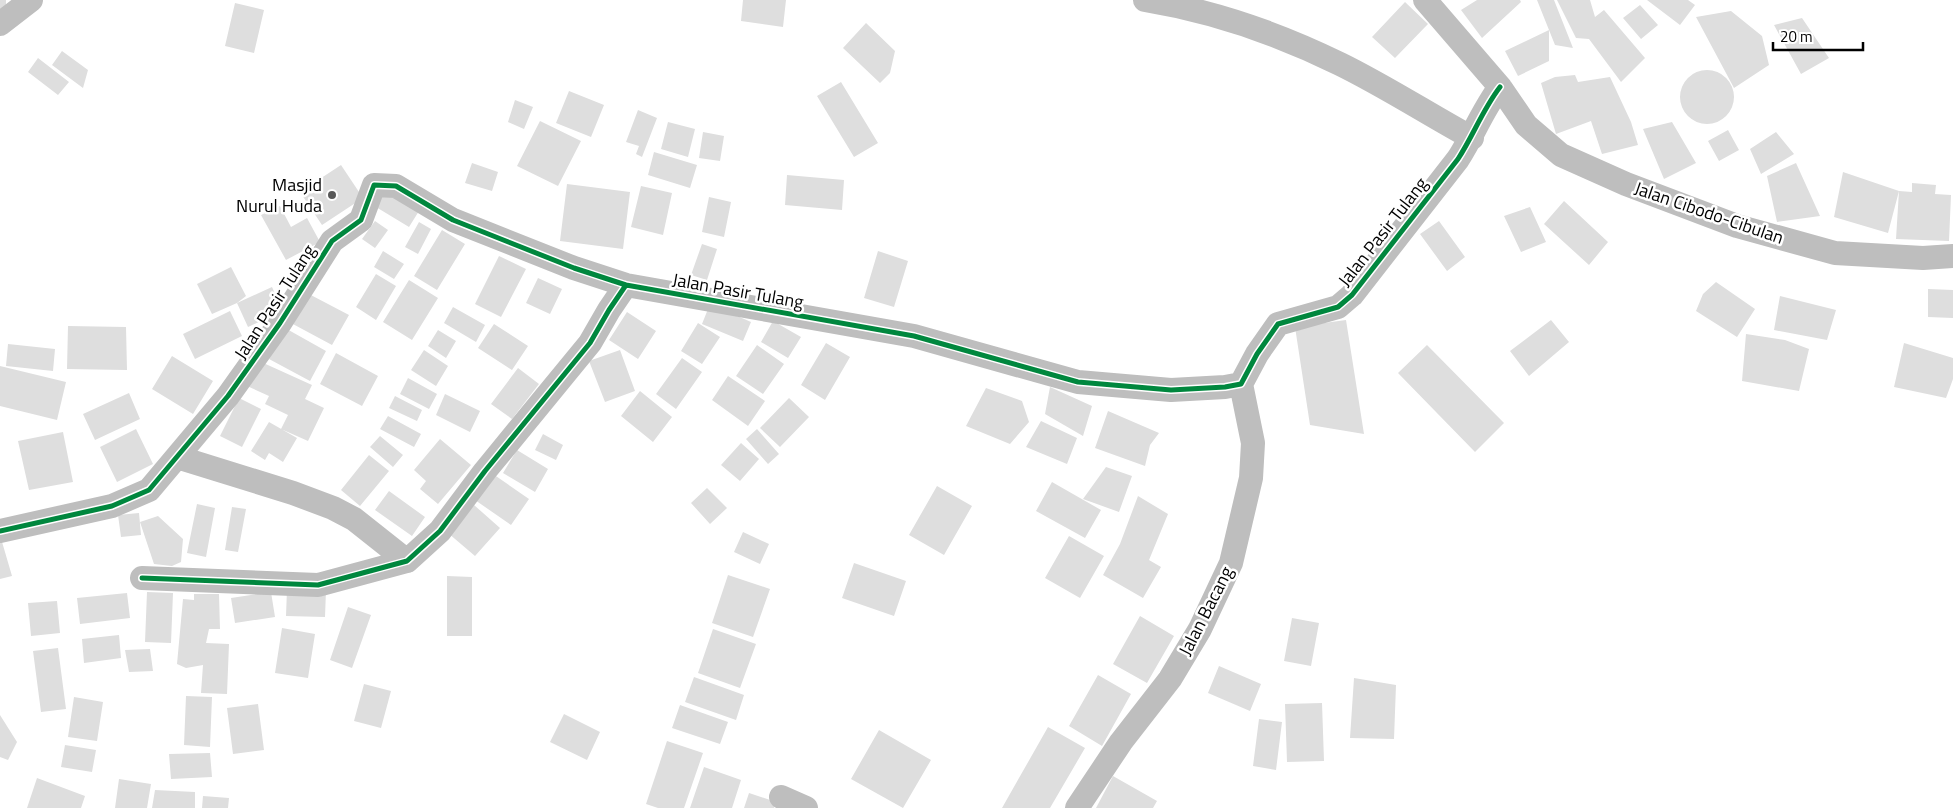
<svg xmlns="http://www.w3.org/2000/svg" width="1953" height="808" viewBox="0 0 1953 808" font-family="'Titillium Web',sans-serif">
<rect width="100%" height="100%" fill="#fff"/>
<path fill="#dedede" d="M0,0h6v12l-6,3z
M743,0h43l-3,27 -42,-6z
M1477,0h43l1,2 -39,36 -21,-28z
M1537,0h17l19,48 -18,-3z
M1557,0h33l5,17 9,-7 41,48 -24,24 -32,-43 -13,-1z
M1647,0h41l7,5 -15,20z
M1405,2l23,22 -33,34 -23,-21z
M235,3l29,7 -10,43 -29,-7z
M1640,5l18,20 -17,14 -18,-21z
M1731,11l31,25 7,29 -35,23 -38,-71z
M1802,18l27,40 -28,16 -27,-49z
M866,23l29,28 -5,22 -10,10 -37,-35z
M1549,30v31l-31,15 -13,-25z
M62,51l26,19 -5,18 -31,-23z
M38,58l31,24 -11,13 -30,-23z
M1680 97a27 27 0 1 1 54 0a27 27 0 1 1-54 0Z
M1575,75l3,7 32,-5 21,45 7,23 -36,9 -11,-33 -35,13 -15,-51 14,-6z
M841,82l37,61 -24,14 -37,-61z
M569,91l35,14 -13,32 -35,-14z
M515,100l18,7 -9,22 -16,-7z
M638,110l19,8 -15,39 -6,-3 3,-8 -13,-4z
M540,121l41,20 -23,45 -41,-20z
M668,122l27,7 -7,28 -27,-8z
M1672,122l24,41 -32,16 -21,-50z
M1728,130l11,20 -20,11 -11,-20z
M703,132l21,4 -4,25 -21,-3z
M1776,132l18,22 -33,20 -11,-25z
M654,152l43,13 -7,23 -42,-13z
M472,163l26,9 -6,19 -27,-8z
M1796,163l24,53 -43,6 -10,-46z
M341,165l22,33 -41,27 -22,-33z
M1843,172l56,19 -11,42 -54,-16z
M787,175l57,5 -2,30 -57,-5z
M1912,183l24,2 -1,9 16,1 -2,46 -53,-2 3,-48 13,1z
M567,184l63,8 -7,57 -63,-8z
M641,186l31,7 -9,42 -32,-8z
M385,190l34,21 -10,16 -33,-20z
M709,197l22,5 -7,35 -22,-5z
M1564,201l44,41 -19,23 -45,-41z
M280,206l11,21 16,-9 13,24 -34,18 -25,-45z
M1530,207l16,35 -25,10 -17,-36z
M375,221l13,9 -13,18 -13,-9z
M1439,221l26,36 -18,14 -27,-37z
M419,222l12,7 -13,25 -13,-7z
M442,230l23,14 -28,46 -23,-14z
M702,244l15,5 -10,31 -16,-5z
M383,251l21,13 -10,15 -20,-12z
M878,251l30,10 -14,46 -30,-9z
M499,256l27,13 -25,48 -26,-13z
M231,267l15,29 -9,7 -25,11 -15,-30z
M376,274l20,12 -20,34 -20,-13z
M538,278l24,11 -12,25 -24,-11z
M409,280l29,18 -26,42 -29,-18z
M1716,282l39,27 -18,28 -41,-26 7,-17z
M272,287l11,24 -35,16 -11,-24z
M1928,289l25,1v28l-25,-1z
M307,293l42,22 -17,30 -41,-22z
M1780,296l56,14 -9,30 -53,-10z
M710,304l41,18 -8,19 -41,-17z
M453,307l32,18 -9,17 -32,-19z
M230,311l12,25 -47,23 -12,-25z
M627,312l29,19 -18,28 -29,-19z
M1346,320l18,114 -54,-9 -15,-98z
M1551,320l18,22 -40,34 -19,-25z
M773,321l28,16 -13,21 -27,-16z
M698,323l22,14 -18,27 -21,-13z
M494,324l34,22 -16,24 -34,-22z
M68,326l58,1 1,43 -60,-1z
M285,328l41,23 -16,30 -41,-22z
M438,330l18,11 -10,17 -18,-12z
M1746,334l39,6 24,9 -10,42 -57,-10z
M826,343l24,14 -25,43 -24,-15z
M1904,343l49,15v21l-7,19 -52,-11z
M8,344l47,5 -2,22 -47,-5z
M757,345l27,19 -21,30 -27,-18z
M1427,345l77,78 -29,29 -77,-79z
M424,350l24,16 -12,20 -25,-16z
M620,350l15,41 -30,11 -16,-41z
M336,353l42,23 -16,30 -42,-22z
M172,356l41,25 -20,33 -41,-25z
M682,358l20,14 -26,37 -20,-15z
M259,361l53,24 -7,14 19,9 -16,33 -27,-12 7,-14 -23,-11 4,-8 -22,-10z
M0,366l66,16 -9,38 -57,-14z
M518,368l21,16 -27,35 -21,-15z
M728,376l37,25 -17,25 -36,-26z
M408,378l29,16 -8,15 -29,-15z
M1050,387l42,19 -9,30 -38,-22z
M986,388l36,13 7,21 -19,22 -44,-18z
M640,391l32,26 -19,25 -32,-26z
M129,393l11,26 -45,21 -12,-26z
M445,394l35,17 -10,21 -34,-17z
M395,396l27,14 -5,11 -28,-13z
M239,398l22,11 -19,38 -22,-11z
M789,398l20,19 -29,30 -20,-19z
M1108,411l51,22 -9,12 -5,21 -50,-18z
M388,416l33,18 -7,13 -34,-18z
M1041,421l36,17 -10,26 -41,-17z
M269,422l28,16 -14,24 -14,-9 -4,7 -14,-9z
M136,429l17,35 -36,18 -17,-35z
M757,429l22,25 -11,10 -22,-25z
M63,432l10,50 -44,8 -11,-49z
M543,434l20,11 -7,15 -21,-10z
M380,436l23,19 -10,12 -23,-20z
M440,439l31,26 -33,39 -18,-15 6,-8 -12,-11z
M741,443l18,16 -19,22 -19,-16z
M517,450l31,19 -13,23 -32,-19z
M369,455l20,16 -29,35 -19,-16z
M1106,467l26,9 -13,36 -36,-13z
M493,474l36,25 -18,26 -36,-25z
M1052,482l49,28 -16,28 -49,-27z
M937,486l35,20 -28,49 -35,-20z
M707,488l20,20 -17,16 -19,-21z
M389,491l36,26 -13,19 -37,-26z
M1138,496l30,18 -19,46 12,7 -18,31 -40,-23 17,-31z
M197,504l18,4 -9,49 -19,-4z
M474,505l26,23 -25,28 -27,-23z
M232,507l14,2 -8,43 -13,-2z
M139,513l2,22 -20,2 -3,-22z
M158,516l25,23 -2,23 -9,4 -18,-2 -14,-42z
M743,532l26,12 -9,20 -26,-12z
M0,535l12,41 -12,3z
M1069,536l35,20 -24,42 -35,-20z
M854,563l52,18 -12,35 -52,-18z
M728,575l42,14 -17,48 -41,-14z
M447,576l25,1v59h-25z
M287,589l39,1 -1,27 -39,-1z
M147,592l26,1 -2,50 -26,-1z
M271,592l4,25 -40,6 -4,-25z
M127,593l3,25 -50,6 -3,-26z
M194,594h25l1,35h-11l-3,14 23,1 -2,50 -26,-1 2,-28 -17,3 -9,-4 6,-65 11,1z
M57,601l3,32 -29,3 -3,-33z
M348,607l23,8 -19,53 -22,-8z
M1140,616l34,20 -27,47 -34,-19z
M1292,618l27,5 -8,43 -27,-5z
M282,628l33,6 -7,44 -33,-5z
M713,629l43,15 -16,44 -42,-15z
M119,635l2,23 -37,5 -2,-24z
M58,648l8,61 -25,3 -8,-61z
M150,649l3,22 -24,1 -4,-22z
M1219,666l42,18 -11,27 -42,-18z
M1098,675l33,19 -29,52 -33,-20z
M694,677l50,18 -8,25 -51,-18z
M1354,678l42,7 -2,54 -44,-1z
M364,684l27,7 -10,37 -27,-7z
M186,696l26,1 -2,50 -26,-2z
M74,697l29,5 -6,39 -29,-4z
M1322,703l2,58 -37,1 -2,-58z
M258,704l6,46 -31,4 -6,-46z
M680,705l48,17 -8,22 -48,-16z
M564,714l36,18 -13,28 -37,-18z
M0,715l17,27 -9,18 -8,-3z
M1259,719l23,3 -6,48 -23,-4z
M1048,727l37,21 -35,60h-48z
M879,730l52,30 -28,48 -52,-29z
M667,741l36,12 -19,55h-26l-12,-4z
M65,745l31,5 -4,22 -31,-5z
M210,753l2,24 -41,2 -2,-25z
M704,767l37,13 -9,28h-42z
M1113,776l44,25 -4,7h-57z
M37,778l48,18 -4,12h-54z
M119,779l32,5 -4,24h-32z
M155,790l40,2v16h-43z
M749,793l27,9 -2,6h-30z
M203,796l26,2 -1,10h-26z"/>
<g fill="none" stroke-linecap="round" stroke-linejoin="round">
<path stroke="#bebebe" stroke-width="24" d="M1145,0c67,11 134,34 195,64 45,22 88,50 132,74
M1425,0l75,87 26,38 35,30 65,29 111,42 98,27 88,5 30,-2
M0,24l31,-24
M177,457l116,36 40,15 21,11 53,42
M0,531l112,-25 37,-16 79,-94 52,-73 52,-82 29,-21 13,-35 22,1 57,34 121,48 52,17 288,51 164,46 93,8 54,-3 16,-3 16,-30 21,-30 60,-17 14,-12 106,-136c15,-23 25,-50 42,-72
M142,578l176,7 89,-24 33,-30 45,-60 105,-128 19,-33 17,-25
M781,797l25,11
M1077,808l44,-66 49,-63 30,-50 31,-66 20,-85 2,-35 -12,-59"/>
<defs>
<path id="cycleway" d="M0,531l112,-25 37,-16 79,-94 52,-73 52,-82 29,-21 13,-35 22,1 57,34 121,48 52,17 288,51 164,46 93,8 54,-3 16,-3 16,-30 21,-30 60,-17 14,-12 106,-136c15,-23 25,-50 42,-72
M142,578l176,7 89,-24 33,-30 45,-60 105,-128 19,-33 17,-25"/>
</defs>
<use href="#cycleway" stroke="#fff" stroke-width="8"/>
<use href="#cycleway" stroke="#00873e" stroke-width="5"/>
</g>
<circle fill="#595959" stroke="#fff" stroke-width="2" cx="332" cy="195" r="5"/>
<g text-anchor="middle" stroke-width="5" stroke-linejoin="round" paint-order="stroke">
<g font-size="18" fill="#000" stroke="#fff" text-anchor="end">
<text x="322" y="191">Masjid<tspan x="322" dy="21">Nurul Huda</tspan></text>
</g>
<g font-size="18" fill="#000" stroke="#fff">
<text transform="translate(1709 213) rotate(19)" y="6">Jalan Cibodo-Cibulan</text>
<text transform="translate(1383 232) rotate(-52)" y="6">Jalan Pasir Tulang</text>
<text transform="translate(738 291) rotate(10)" y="6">Jalan Pasir Tulang</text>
<text transform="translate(275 302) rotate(-57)" y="6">Jalan Pasir Tulang</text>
<text transform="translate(1206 611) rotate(-63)" y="6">Jalan Bacang</text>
</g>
</g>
<path d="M1773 42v8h90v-8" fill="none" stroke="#000000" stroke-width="2.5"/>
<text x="1780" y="42" font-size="15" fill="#000000" stroke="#ffffff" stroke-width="4" paint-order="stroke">20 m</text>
</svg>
